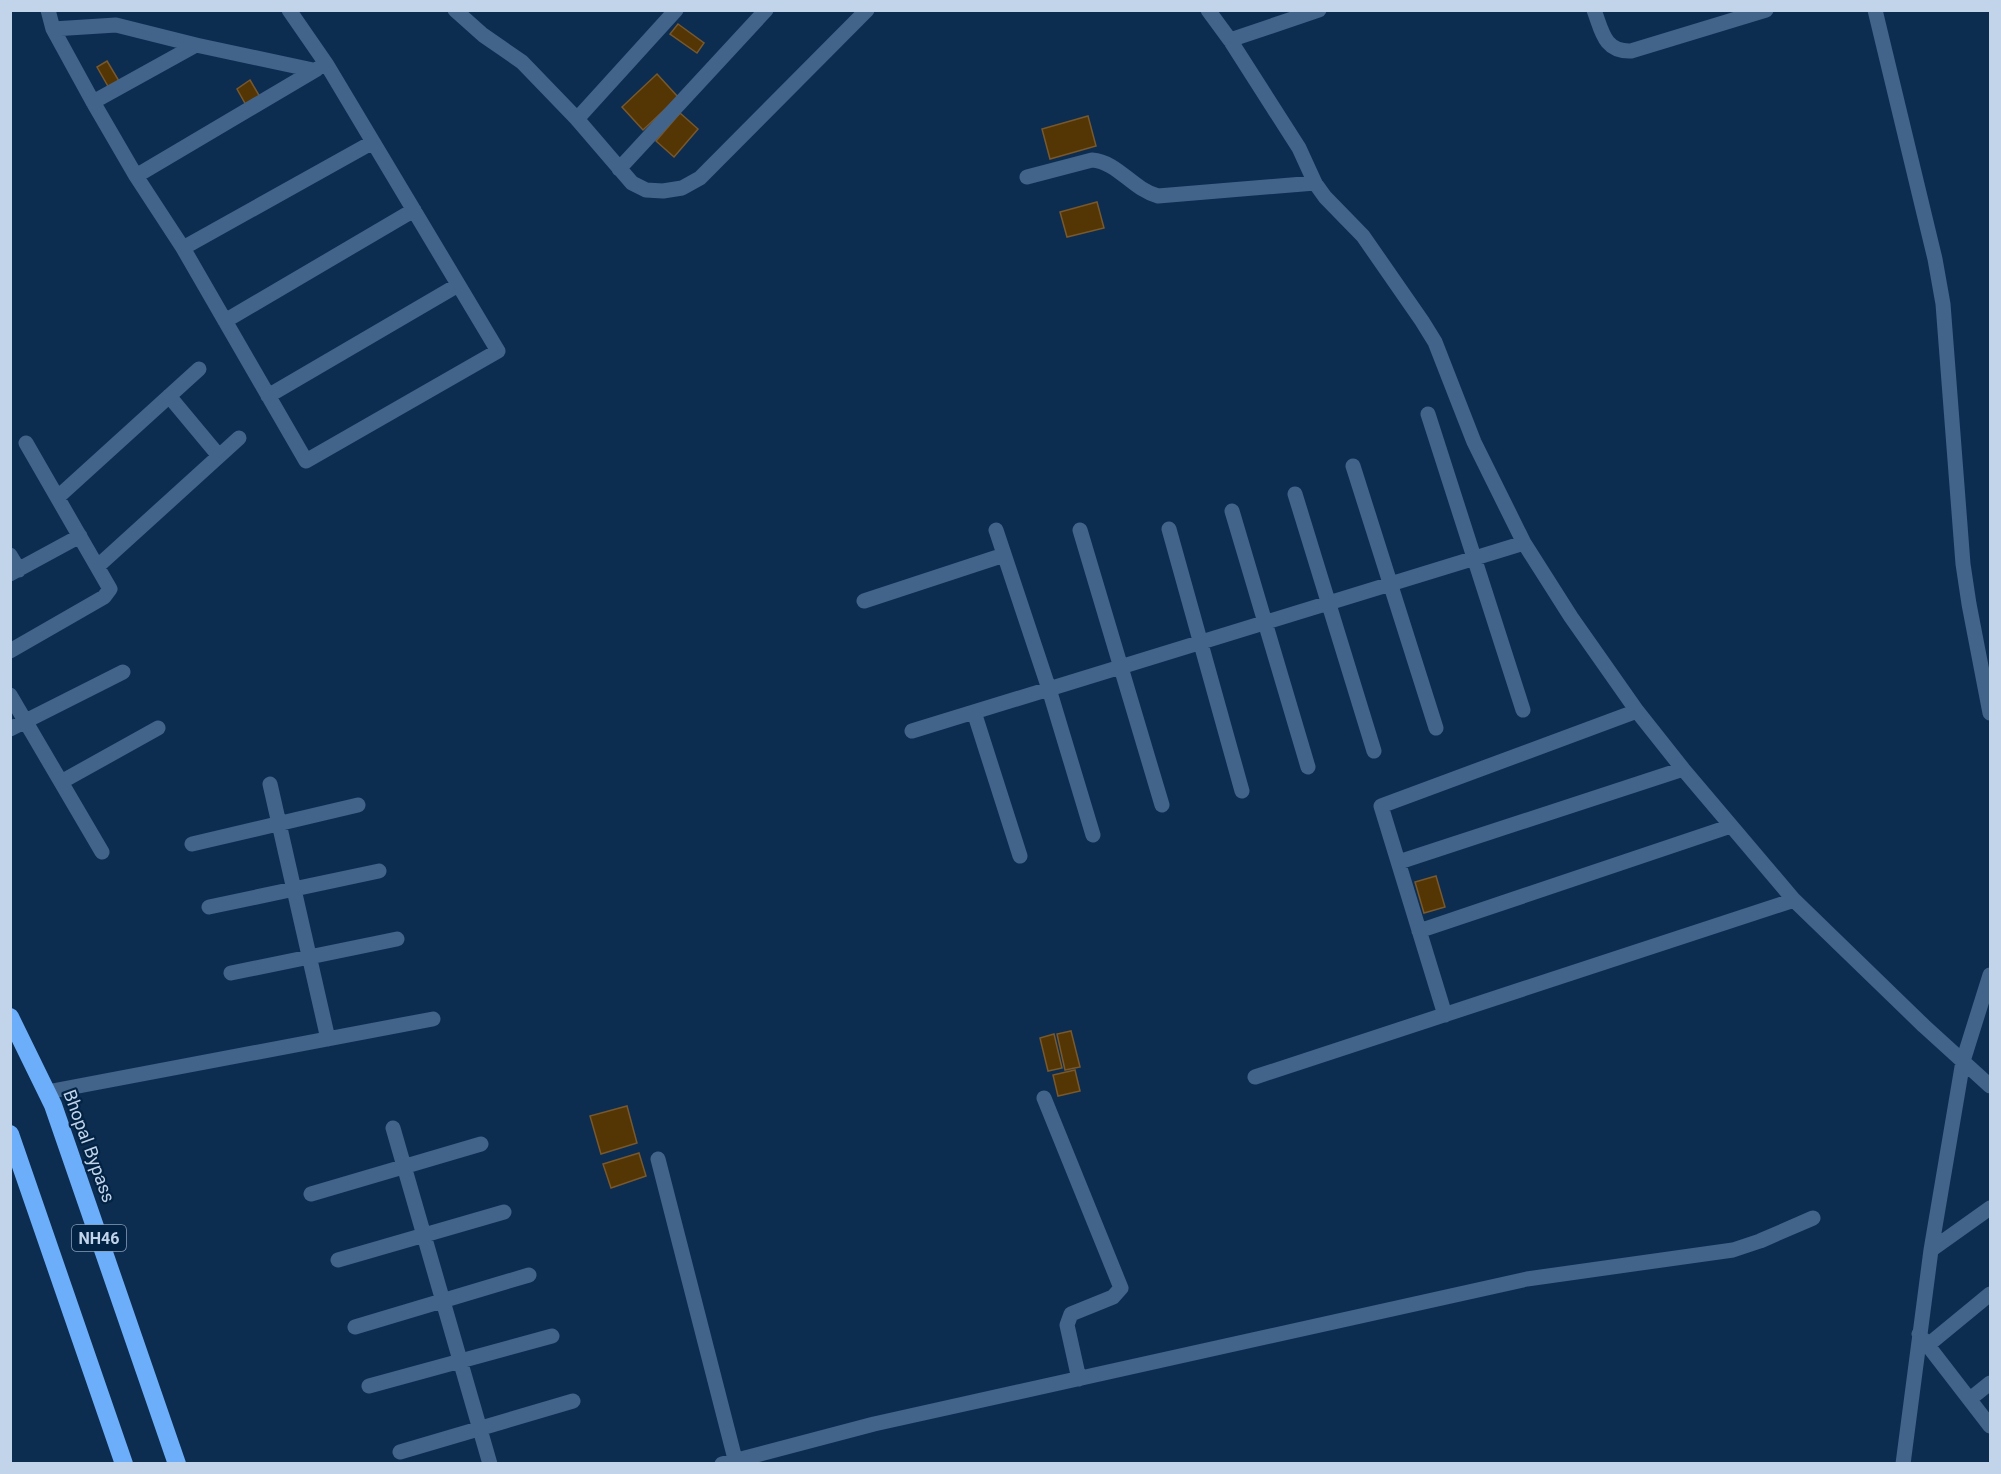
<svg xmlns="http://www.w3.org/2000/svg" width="2001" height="1474" viewBox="0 0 2001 1474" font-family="Roboto,sans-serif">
<rect width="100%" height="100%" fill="#0d2d50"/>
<path fill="#543605" stroke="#78582d" stroke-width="1.5" d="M678,24l26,19 -7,10 -27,-19z
M107,61l12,20 -10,7 -12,-21z
M657,74l21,23 -35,33 -21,-23z
M250,80l10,17 -14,8 -9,-16z
M680,113l18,16 -24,28 -18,-16z
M1088,116l8,30 -46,13 -8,-30z
M1097,202l7,26 -37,9 -7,-25z
M1436,876l9,31 -21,6 -9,-31z
M1071,1031l9,36 -15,3 -8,-36z
M1054,1034l8,34 -14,3 -8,-33z
M1075,1070l5,21 -22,5 -5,-21z
M627,1106l10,37 -36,11 -11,-38z
M639,1153l7,23 -35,12 -8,-24z"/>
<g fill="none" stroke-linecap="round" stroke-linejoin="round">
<path stroke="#43648a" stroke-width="15" d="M48,10l5,19 40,73 43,74 47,72 123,213 192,-110 -171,-286 -38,-55
M455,10l28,25 39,27 55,57 55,64 14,7 17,1 19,-3 18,-10 167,-168
M1208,10l22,30 69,108 16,35 10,14 38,39 59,85 13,21 39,100 50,101 47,74 66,94 46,58 111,131 130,126 66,60
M1594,10c8,21 10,42 37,41l135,-41
M1875,10l60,249 8,45 20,260 6,40 21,109
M53,29l63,-4 80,20 117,25
M1230,40l89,-30
M93,102l103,-57
M577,119l99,-109
M619,169l147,-159
M136,176l181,-107
M1027,177l65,-17c26,2 40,29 66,36l157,-13
M183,248l190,-106
M225,321l189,-111
M169,396l50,60
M268,396l190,-111
M1428,414l95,296
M1353,466l83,262
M1295,494l79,257
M58,497l141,-128
M1232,511l76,256
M1169,529l73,262
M996,530l53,159 44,146
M1080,530l82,275
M10,555l9,15
M98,566l141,-128
M10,574l70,-38
M864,601l140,-46
M10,651l94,-54 6,-8 -84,-146
M10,695l92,157
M974,712l46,144
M10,729l113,-57
M912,731l612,-188
M61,782l97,-54
M270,784l58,255
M192,844l166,-39
M1399,862l284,-93
M209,907l170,-36
M1419,931l312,-105
M231,973l166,-34
M1445,1015l-64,-209 256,-95
M1255,1077l539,-177
M47,1092l386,-73
M1044,1098l77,190 -8,9 -42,17 -4,11 12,54
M393,1128l97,336
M658,1159l77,300
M311,1194l170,-50
M1931,1250l59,-42
M338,1260l166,-48
M355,1327l174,-52
M1919,1334l71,92
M1928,1345l62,-51
M369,1386l183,-50
M1970,1399l20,-16
M400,1452l173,-51
M722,1464l152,-40 653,-145 206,-29 27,-9 53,-23
M1903,1464l28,-214 32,-189 27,-86"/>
<path stroke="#6caef9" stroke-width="18" d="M10,1017l43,88 124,359
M10,1134l114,330"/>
</g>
<g text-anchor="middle" stroke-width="4.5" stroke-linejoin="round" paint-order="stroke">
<rect fill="#032345" stroke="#899fb8" stroke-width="1.5" x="72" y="1225" width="54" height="26" rx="4.5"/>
<g font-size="16" font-weight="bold" fill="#c2d4ea">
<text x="99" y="1244">NH46</text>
</g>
<g font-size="18" fill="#c2d4ea" stroke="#032345">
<text transform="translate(89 1146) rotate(70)" y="6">Bhopal Bypass</text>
</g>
</g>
<rect width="2001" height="1474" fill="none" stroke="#c2d4ea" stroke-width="24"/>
</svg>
